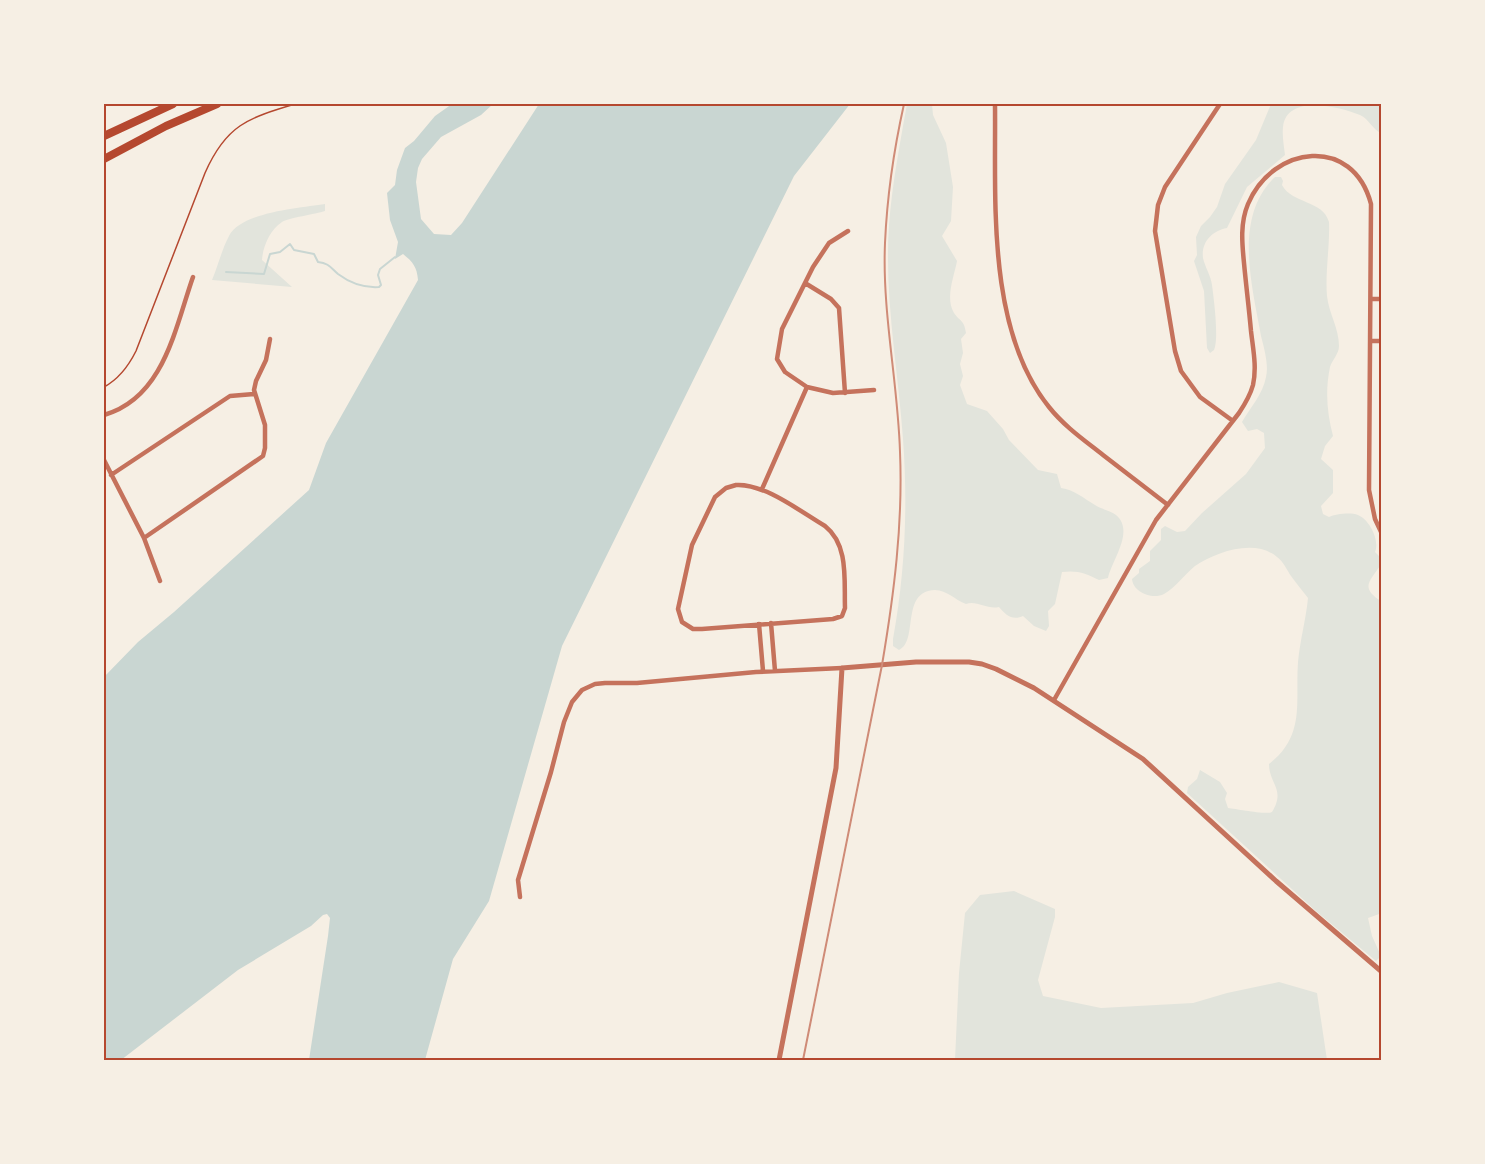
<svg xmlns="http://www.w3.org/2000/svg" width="1485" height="1164" viewBox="0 0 1485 1164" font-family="Cabin,sans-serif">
<rect width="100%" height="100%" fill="#f6efe4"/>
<path fill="#e2e4dc" d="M907,104h25l1,11 13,28 7,44 -2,34 -9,15 15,25c-3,16 -12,37 -3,52 6,9 10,6 12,20l-5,6 2,14 -3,11 3,12 -3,9 7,19 20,7 16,18 6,11 29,30 19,4 4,14c14,2 22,10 34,17 6,4 16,6 21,10 19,16 -4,45 -8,63l-9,2c-13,-7 -22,-10 -37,-8l-7,32 -7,7 1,15 -3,5 -12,-5 -11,-10c-11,5 -17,-1 -24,-9 -12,3 -22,-7 -33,-3 -11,-4 -19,-14 -31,-14 -35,1 -16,51 -36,60l-6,-4v-7c12,-66 15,-132 10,-200 -5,-71 -19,-142 -14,-214 3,-40 11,-82 18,-121z
M1271,104h110v29c-8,-3 -12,-14 -21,-18 -20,-8 -73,-22 -77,12 -1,9 1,19 2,28l-38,32 -20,41c-15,3 -26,14 -24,30 2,9 8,18 9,27 2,15 7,54 2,65l-4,3 -3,-5 -3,-57 -10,-30 3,-6 -1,-18 5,-11 9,-9 7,-10 8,-23 31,-44z
M1275,177h6l2,4 -1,4c10,19 41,15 47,37 1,24 -4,50 -2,74 2,18 12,32 12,50 0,8 -7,14 -9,21 -5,24 -3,46 3,69l-8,10 -4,13 12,11v23l-12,13 2,8 6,3c7,-3 21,-5 29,-2 12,5 22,26 17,37l6,6v6c-11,18 -22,23 1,38v162l-3,4 2,10 -2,20 3,4v111l-14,5 4,18 9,20 -5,5 -59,-49 -130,-119 1,-6 9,-8 3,-9 20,12 7,11 -2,6 3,9c9,1 38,7 44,4 14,-23 -3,-28 -3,-48 37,-29 26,-62 29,-102 2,-22 8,-43 10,-64 -6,-8 -12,-15 -17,-22 -4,-6 -8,-15 -14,-19 -22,-19 -61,-5 -82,9 -11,9 -19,21 -31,28 -12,6 -31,-2 -32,-15l7,-6v-4l11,-8v-10l11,-11v-11l4,-3 12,6 8,-1 17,-18 44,-39 19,-26 -1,-15 -7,-4 -9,2 -6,-9c8,-14 21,-28 24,-45 3,-12 -2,-29 -5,-41 -9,-51 -28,-119 14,-159z
M325,204v7c-9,3 -37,7 -43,11 -12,8 -19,24 -20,38l30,27 -80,-7c6,-14 10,-31 17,-44 12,-24 71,-28 96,-32z
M1014,891l41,18v8l-17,63 5,16 58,12 92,-5 34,-10 52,-11 38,11 10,67h-372l4,-87 6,-60 15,-18z"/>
<path fill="#c9d6d2" d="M452,104h41l-12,11 -40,22 -19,22 -4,9 -2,14 5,37 13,15 17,1 11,-12 77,-119h311l-56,72 -232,470 -73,255 -36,58 -28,101h-116l19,-124 2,-18 -3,-4 -4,1 -12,11 -73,44 -117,90h-17v-383l34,-35 36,-30 135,-122 17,-47 92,-163c-1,-13 -5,-18 -15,-26l-8,5 3,-17 -8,-22 -3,-27 8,-8 2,-15 8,-22 9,-7 21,-25z"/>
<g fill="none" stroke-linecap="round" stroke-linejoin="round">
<path stroke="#c9d6d2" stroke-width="2" d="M226,272l38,2 6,-20 10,-2 10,-8 4,6 20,4 4,8c11,1 13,6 20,12 12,9 26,14 41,13l2,-2 -3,-10 2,-6 15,-12"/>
<path stroke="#b5482f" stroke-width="1.5" d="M104,387c15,-8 24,-20 32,-36l69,-178c21,-48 43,-55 90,-69"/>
<path stroke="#c5725c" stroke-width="4.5" d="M995,104c1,94 -9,225 54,303 15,19 35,33 54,48 22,17 43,33 65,50
M1220,104l-55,83 -7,18 -3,26 20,120 6,20 19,26 33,24
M848,231l-19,12 -16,24 -31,62 -5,30 8,13 22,15 26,6 41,-3
M805,283l26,16 8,9 6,85
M1371,299h11
M1370,341h12
M104,415c60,-17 71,-87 89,-138
M104,460l40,78 16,43
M111,475l119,-79 24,-2
M736,485c28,-2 65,27 89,41 24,19 19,54 20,82l-3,8 -9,3 -131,10h-9l-11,-7 -4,-13 14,-64 23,-48 11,-9z
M762,489l45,-102
M144,538l119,-82 2,-8v-23l-11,-35 2,-9 10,-21 4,-21
M771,623l4,48
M759,624l4,47
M1054,700l102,-180 83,-107c6,-9 11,-17 14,-28 4,-18 0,-36 -2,-54 -2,-23 -5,-46 -7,-68 -2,-20 -4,-40 4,-59 25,-59 105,-69 123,0l-2,286 6,29 7,15
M520,897l-2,-17 33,-108 13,-50 8,-20 10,-12 13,-6 10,-1h32l119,-11 86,-4"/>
<path stroke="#c5725c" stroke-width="5" d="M779,1060l57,-292 6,-100 74,-6h53l13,2 14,5 38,19 109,71 133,122 106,91"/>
<path stroke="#b5482f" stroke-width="8" d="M104,136l69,-32
M104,159l62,-33 51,-22"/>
<path stroke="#cf8b77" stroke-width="2" d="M803,1060l79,-395c12,-71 21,-141 18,-213 -2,-69 -18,-139 -15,-209 2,-46 9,-94 19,-139"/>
</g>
<rect width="1485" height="1164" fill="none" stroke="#f6efe4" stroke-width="210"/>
<rect x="105" y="105" width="1275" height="954" fill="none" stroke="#b5482f" stroke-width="2"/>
</svg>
